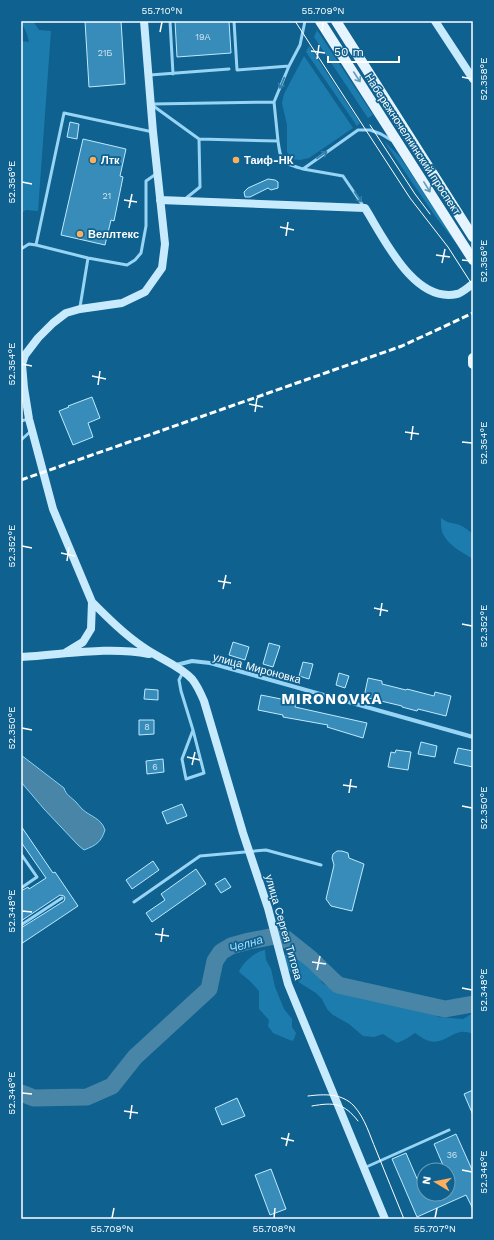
<svg xmlns="http://www.w3.org/2000/svg" width="494" height="1240" viewBox="0 0 494 1240" font-family="'Work Sans',sans-serif">
<rect width="100%" height="100%" fill="#0f6190"/>
<path fill="#1d7cae" d="M21,21h12l6,9 12,1 -13,180 -12,-1 -5,3v-172l8,1 -2,-8z
M317,30l56,85 -5,3 -54,-81z
M309,46l51,77 -3,3 -51,-74z
M304,56l49,72 -44,30 -9,2 -9,-1 -4,-7v-27l-5,-22 2,-9z
M384,141l16,16 67,100 -32,-41z
M441,518c7,5 7,4 15,6 6,1 12,6 17,10v25c-11,-7 -24,-13 -30,-25 -2,-4 -2,-11 -2,-16z
M265,950l1,10 5,9 4,18 9,22 8,10v8l4,6 -2,6 -2,2 -19,-8 -5,-7 1,-6 -10,-11v-18l-9,-10 -11,-9c3,-9 17,-21 26,-22z
M288,951l6,3 24,21 4,8 12,7 24,5 36,10 38,5 6,7 25,2 10,-6v21c-16,-7 -21,4 -34,7 -9,3 -17,-3 -24,-8l-9,6 -9,4 -14,-9 -9,3 -11,-1 -14,-12 -16,-9 -6,-6 -5,-10 -6,-6 -16,-10 -12,-14 -5,-11z"/>
<path fill="#4885a6" stroke="#89d3f8" d="M21,755l43,33c2,7 7,9 12,14 2,2 4,5 6,7 9,8 19,9 23,21 -4,12 -8,15 -21,20l-6,-5 -34,-36 -23,-27z"/>
<g fill="none" stroke-linecap="round" stroke-linejoin="round">
<path stroke="#4885a6" stroke-width="17" d="M21,1093l13,5 53,-1 25,-11 23,-29 74,-68 6,-28 6,-9 10,-6 18,-5 26,-5 11,3 25,20 27,26 107,24 28,-5"/>
</g>
<path fill="#378cb9" stroke="#c0e9fe" d="M85,21h36l4,63 -36,3z
M175,21h54l2,32 -54,4z
M70,122l9,2 -2,15 -10,-2z
M83,139l43,10 -6,27 3,1 -9,44 -3,-1 -6,25 -44,-10z
M268,179l7,1 3,2v6l-7,2 -3,-2 -18,9h-5l-1,-5 4,-4z
M92,397l8,21 -12,5 5,14 -20,8 -14,-34 10,-4 -1,-1z
M233,642l16,5 -4,13 -16,-5z
M269,643l11,3 -7,21 -10,-3z
M303,662l10,2 -4,15 -10,-3z
M339,673l10,3 -4,12 -9,-3z
M368,678l14,3v3l24,6 1,-1 27,7 1,-4 16,4 -5,20 -28,-7 -1,2 -15,-4v-1l-38,-9z
M145,689l13,1v10l-14,-1z
M261,695l25,5 1,-4 9,2 -1,9 72,16 -4,15 -36,-11 1,-2 -45,-8v-2l-25,-5z
M139,720h15v14l-15,1z
M421,742l16,4 -2,11 -17,-3z
M458,748l15,3v16l-19,-4z
M396,750l15,2 -3,18 -20,-3 3,-15 4,1z
M163,759l1,13 -17,2 -1,-13z
M182,804l5,12 -20,8 -5,-12z
M21,826l32,47 2,-1 23,34 -57,38v-16l43,-27 1,-3 -1,-2 -4,-1 -39,26v-30l7,-4 1,2 17,-11 -25,-36z
M337,851h5l6,2 1,5 15,6 -12,47 -21,-5 -5,-7 8,-34 -2,-7 1,-4z
M153,861l6,9 -27,19 -6,-9z
M196,869l10,15 -54,38 -6,-9 19,-13 -4,-6z
M225,878l6,9 -10,6 -6,-9z
M473,1090v25l-9,-21z
M237,1098l8,18 -23,9 -7,-17z
M456,1134l17,38v37l-7,-14 -49,22 -25,-58 14,-6 15,35 3,-1v7h24v-24h-3l-11,-26z
M271,1169l15,40 -16,6 -15,-40z"/>
<g fill="none" stroke-linecap="round" stroke-linejoin="round">
<path stroke="#98d4f4" stroke-width="3" d="M170,21l3,53
M234,21l3,49 52,-4
M150,75l79,-6
M152,104l122,-2
M152,105l47,34 79,2 -4,-39 15,-36 11,-21 5,-24
M278,141c3,22 3,21 25,28l55,-39h12l11,4 10,6
M303,169l40,7 21,31
M185,199l15,-12 -1,-48
M36,245l28,-132 89,19
M21,249l8,-5 7,1 52,13 39,7 8,-5 6,-7 5,-27v-45l10,-7
M80,307l8,-49
M21,421l7,-2
M21,440l10,-9
M183,672l-4,8 2,11 12,39 -11,29 4,20 18,-6 -11,-43
M21,854l16,23 -16,11
M134,902l66,-46 66,-6 55,15
M21,925l41,-27
M364,1168l85,-38"/>
<path stroke="#98d4f4" stroke-width="4" d="M176,665l16,-4 18,2 263,74"/>
<path stroke="#c8eafd" stroke-width="8" d="M435,21l38,58
M160,200l205,8c19,30 49,96 92,86 5,-1 11,-7 16,-10
M92,602c16,16 32,32 51,45 15,11 36,18 49,32 5,6 9,15 12,22l39,132 25,75 20,76 97,235
M65,653l18,-11 8,-13 1,-27 -39,-93 -24,-90 -5,-31 -2,-24 3,-9 13,-17 15,-15 13,-10 14,-4 42,-6 23,-11 17,-24 3,-24 -12,-112 -9,-111
M21,657c42,-2 86,-11 128,-3"/>
<path stroke="#e5f4ff" stroke-width="10" d="M320,21l153,239
M336,21l137,216
M473,358v6"/>
<path stroke="#fff" stroke-width="1" d="M295,21l115,177 38,49 25,39
M370,125l45,69 15,20
M308,1096c16,-2 34,-3 46,10 11,12 16,30 22,44 9,23 19,46 28,69
M312,1106c22,-4 32,-3 46,15"/>
<path stroke="#fff" stroke-width="3" stroke-dasharray="7 3" stroke-linecap="butt" d="M21,480l381,-134 71,-33"/>
</g>
<defs><path id="oneway-shaft" d="M-6 0H5M1.5-3L5.5 0L1.5 3" fill="none" stroke-width="1.6" stroke-linecap="round" stroke-linejoin="round"/></defs>
<g stroke="#659cbc">
<use href="#oneway-shaft" transform="translate(357 77) rotate(57)"/>
<use href="#oneway-shaft" transform="translate(427 187) rotate(58)"/>
</g>
<g stroke="#317ea9">
<use href="#oneway-shaft" transform="translate(282 83) rotate(113)"/>
<use href="#oneway-shaft" transform="translate(322 155) rotate(-35)"/>
<use href="#oneway-shaft" transform="translate(358 197) rotate(56)"/>
</g>
<path fill="none" stroke="#fff" stroke-width="1.5" d="M160,32l2,-10M322,32l1,-10M311,51l14,2M317,59l2,-14M462,77l10,2M22,182l10,2M124,200l13,2M129,208l3,-14M280,227l14,3M286,236l2,-14M436,255l14,2M462,260l10,1M442,263l3,-14M22,364l10,2M92,376l14,3M98,385l2,-14M249,404l14,3M255,412l2,-14M405,432l14,2M411,440l2,-14M462,442l10,1M22,546l10,2M61,553l14,3M67,561l2,-14M218,581l13,2M223,589l3,-14M374,608l14,3M380,616l2,-13M462,624l10,2M22,728l10,2M187,757l13,3M192,765l3,-13M343,785l14,2M349,793l2,-14M462,806l10,2M22,911l10,1M155,934l14,2M161,942l2,-14M312,962l14,2M317,970l3,-14M462,988l10,2M22,1093l10,1M124,1111l14,2M130,1119l2,-14M281,1138l13,3M286,1146l3,-13M462,1170l10,2M112,1218l2,-10M274,1218l1,-10M435,1218l2,-10"/>
<g fill="#ffaf5b" stroke="#0f6190" stroke-width="1.5">
<circle cx="93" cy="160" r="4"/>
<circle cx="236" cy="160" r="4"/>
<circle cx="80" cy="234" r="4"/>
</g>
<g text-anchor="middle" stroke-width="3.5" stroke-linejoin="round" paint-order="stroke">
<g font-size="9" fill="#cde2ee">
<text x="203" y="40">19А</text>
<text x="105" y="56">21Б</text>
<text x="107" y="199">21</text>
<text x="147" y="730">8</text>
<text x="155" y="770">6</text>
<text x="452" y="1158">36</text>
</g>
<g font-size="11" fill="#fff" stroke="#0f6190">
<text transform="translate(413 144) rotate(57)" y="4">Набережночелнинский проспект</text>
<text transform="translate(257 668) rotate(15)" y="4">улица Мироновка</text>
<text transform="translate(284 927) rotate(74)" y="4">улица Сергея Титова</text>
</g>
<g font-size="11" font-weight="bold" fill="#fff" stroke="#0f6190" text-anchor="start">
<text x="101" y="164">Лтк</text>
<text x="244" y="164">Таиф-НК</text>
<text x="88" y="238">Веллтекс</text>
</g>
<g font-size="12" font-style="italic" fill="#a4ddfb" stroke="#0f6190">
<text transform="translate(246 944) rotate(-17)" y="4">Челна</text>
</g>
<g font-size="15" font-weight="bold" letter-spacing="1" fill="#fff" stroke="#0f6190">
<text x="332" y="704">MIRONOVKA</text>
</g>
</g>
<rect width="494" height="1240" fill="none" stroke="#0f6190" stroke-width="44"/>
<g transform="translate(436 1182) rotate(280)"><circle r="19" fill="#0f6190" stroke="#6fa0bc"/>
<path d="M0-3L7 15L0 10L-7 15Z" fill="#ffaf5b"/>
<text y="-6" font-size="11" font-weight="bold" text-anchor="middle" fill="#ffffff">N</text>
</g>
<path d="M328 56v6h71v-6" fill="none" stroke="#ffffff" stroke-width="2"/>
<text x="334" y="56" font-size="12" fill="#ffffff" stroke="#0f6190" stroke-width="3" paint-order="stroke">50 m</text>
<rect x="22" y="22" width="450" height="1196" fill="none" stroke="#fff" stroke-width="1.5"/>
<g font-size="10" text-anchor="middle" fill="#fff">
<text x="162" y="14">55.710°N</text>
<text x="323" y="14">55.709°N</text>
<text transform="translate(483 79) rotate(-90)" y="4">52.358°E</text>
<text transform="translate(11 182) rotate(-90)" y="4">52.356°E</text>
<text transform="translate(483 261) rotate(-90)" y="4">52.356°E</text>
<text transform="translate(11 364) rotate(-90)" y="4">52.354°E</text>
<text transform="translate(483 443) rotate(-90)" y="4">52.354°E</text>
<text transform="translate(11 546) rotate(-90)" y="4">52.352°E</text>
<text transform="translate(483 626) rotate(-90)" y="4">52.352°E</text>
<text transform="translate(11 728) rotate(-90)" y="4">52.350°E</text>
<text transform="translate(483 808) rotate(-90)" y="4">52.350°E</text>
<text transform="translate(11 911) rotate(-90)" y="4">52.348°E</text>
<text transform="translate(483 990) rotate(-90)" y="4">52.348°E</text>
<text transform="translate(11 1093) rotate(-90)" y="4">52.346°E</text>
<text transform="translate(483 1172) rotate(-90)" y="4">52.346°E</text>
<text x="112" y="1232">55.709°N</text>
<text x="274" y="1232">55.708°N</text>
<text x="435" y="1232">55.707°N</text>
</g>
</svg>
